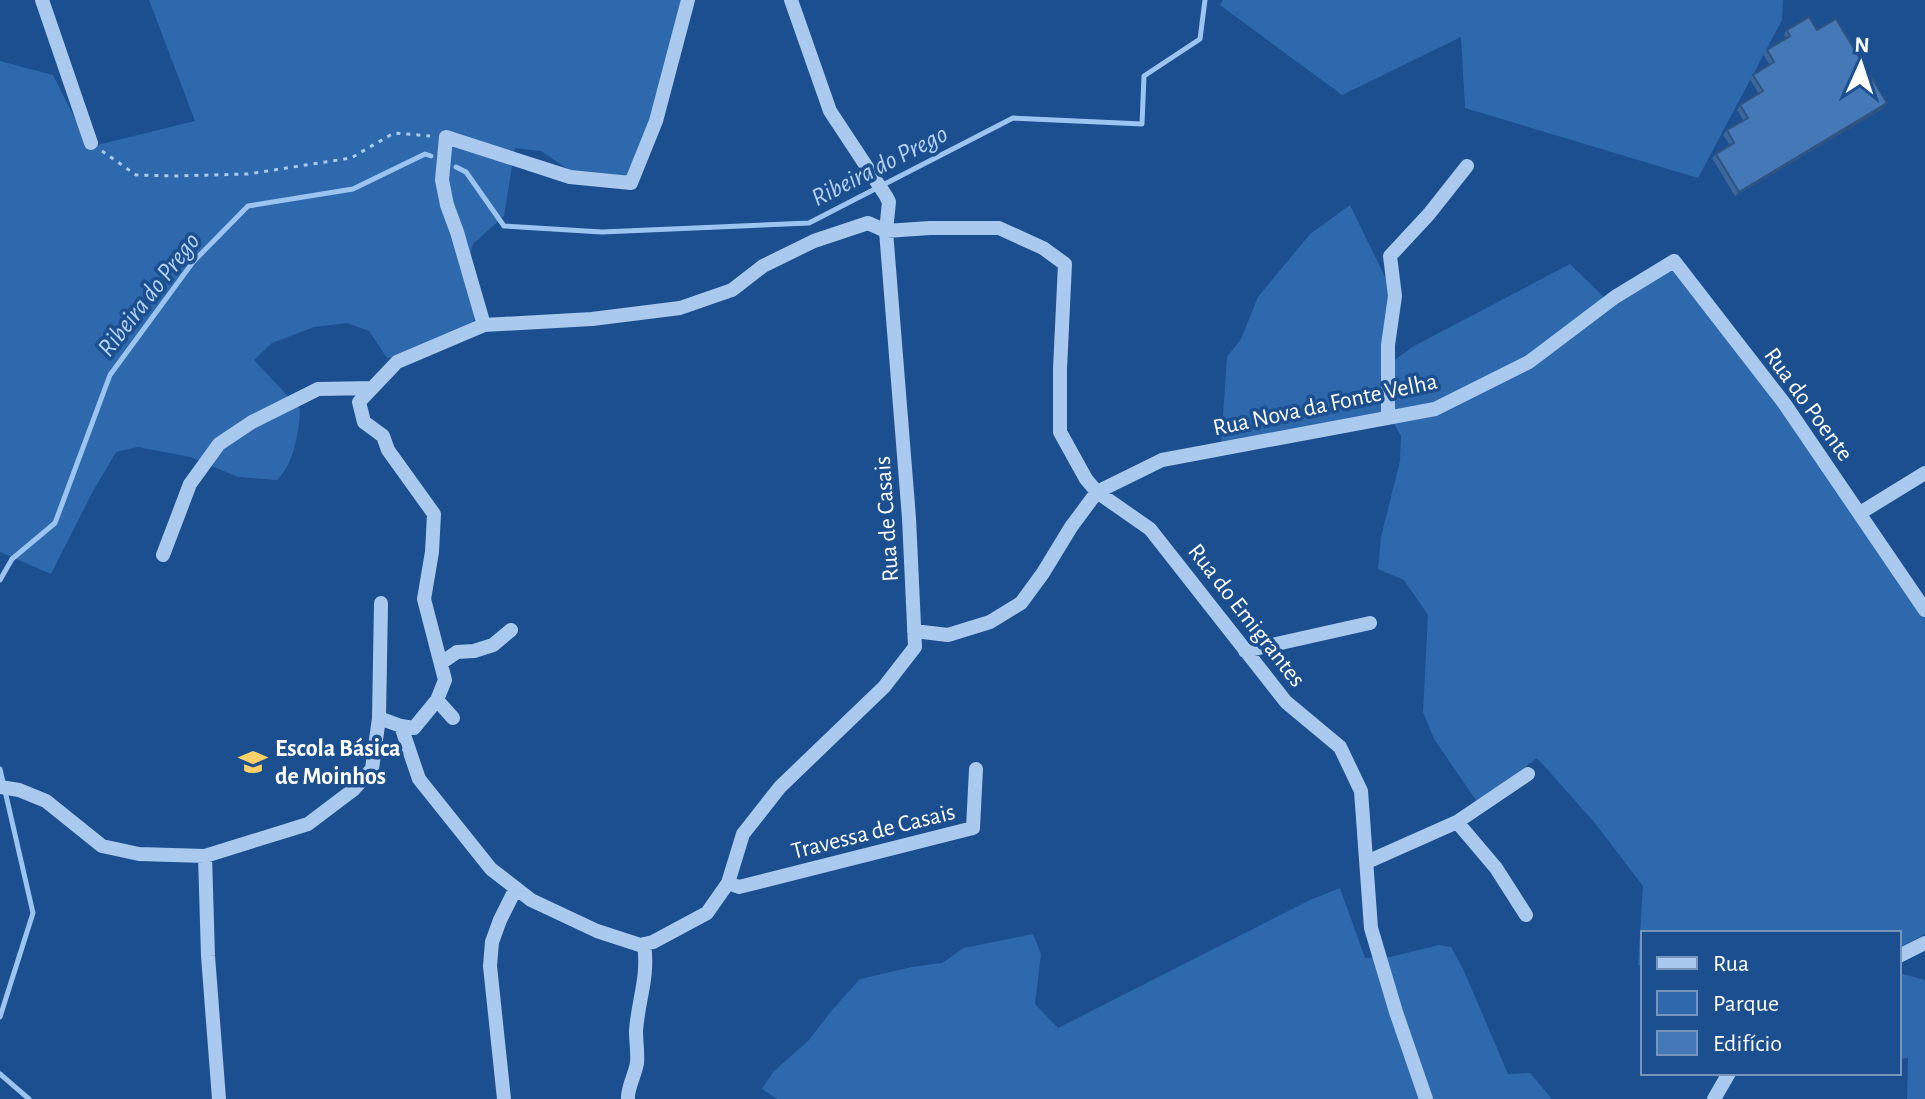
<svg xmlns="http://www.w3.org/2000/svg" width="1925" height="1099" viewBox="0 0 1925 1099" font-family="'Alegreya Sans',sans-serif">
<rect width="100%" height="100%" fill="#1b4f8f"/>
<path fill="#2e69ad" d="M149,0h535l-49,186 -57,-10 -37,-25 -26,-3 -11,68 -31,28 -4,15 6,60 -12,15 -58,22 -18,2 -18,-27 -22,-8 -33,4 -42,16 -18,17 46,49c-1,23 -6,55 -23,71l-39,-3 -48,-20 -52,-10 -22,5 -24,41 -41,81 -51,-22v-491l53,14 36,72 106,-26z
M1223,0h560l-1,20 -84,158 -233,-70 -4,-71 -119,58 -122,-90z
M1350,205l38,78 5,78 21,-15 156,-82 34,33 74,-43 55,72 158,237 34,55v316l-26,14v-15h-256v33l-5,-1 5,-79 -49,-64 -57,-64 -59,45 -44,-64 -11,-27 5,-97 -24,-35 -26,-11 3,-32 19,-76 1,-25 -11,-19 -169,27 6,-87 14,-18 17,-42 52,-63z
M1340,888l25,70 25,-1 49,-12 12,2 13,24 44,103 22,-1 22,26h-775l-15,-10 11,-17 36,-32 23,-30 28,-31 52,-12 30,-4 22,-15 69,-14 8,20 -6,50 23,24 252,-128z
M1899,973l26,7v119h-18l1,-41 -9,1z"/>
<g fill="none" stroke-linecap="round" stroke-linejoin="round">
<path stroke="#9cc4f0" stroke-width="5" d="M456,167l10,5 38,54 98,6 207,-9 204,-105 129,6 2,-48 56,-37 5,-39
M0,580l12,-21 43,-36 55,-148 83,-113 55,-56 105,-17 72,-35 6,2
M0,769l33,144 -33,104
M0,1074l29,25"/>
<path stroke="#a9c9ee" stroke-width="3" stroke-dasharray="4 6" stroke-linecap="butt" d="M102,151l34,24 38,1 74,-2 103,-16 43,-25 36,3"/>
<path stroke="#a9c9ee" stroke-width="14" d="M42,0l49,143
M484,325l-27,-93 -10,-27 -5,-25 4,-43 124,40 61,6 25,-62 32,-121
M1388,418v-73l7,-49 -5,-40 39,-42 38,-48
M1860,513l65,-40
M163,555l27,-71 29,-40 33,-22 66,-33 54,-1
M914,631l34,4 42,-13 31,-19 22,-30 28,-46 26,-35 65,-32 273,-51 94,-47 86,-65 59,-36 110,142 141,207
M1245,651l125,-28
M441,663l16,-11 17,-1 19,-6 18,-15
M437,700l16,18
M379,718l2,-115
M401,726l18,53 72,90 40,31 66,31 43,14 13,-3 54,-29 21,-30 15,-49 37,-47 104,-100 31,-40 -6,-129 -23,-287 3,-29 -3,-6 -56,-85 -39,-111
M0,787l19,3 27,11 56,45 37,8 66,2 103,-32 45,-34 19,-21 7,-51 22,8 13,2 23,-28 8,-20 -21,-81 8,-47 2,-38 -46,-64 -5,-14 -19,-14 -5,-20 38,-40 87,-37 108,-6 88,-11 52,-18 31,-24 51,-25 54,-18 18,8 44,-3h69l44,20 22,16 -5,105v63l26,47 11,13 53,37 136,173 54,45 21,44 10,137 25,84 30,87
M1457,822l39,46 30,47
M205,856l3,100 11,143
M1367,862l90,-40 71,-48
M728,883l11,4 234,-59 3,-59
M1899,956l26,-13
M504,1099l-14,-133 2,-24 8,-22 16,-32
M628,1099c-1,-10 7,-24 9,-36 1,-11 -1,-21 -1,-32 2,-31 13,-54 8,-87
M1714,1099l15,-26"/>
</g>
<path fill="#3a679d" d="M1787,30h30l70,73 -3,5 -149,88 -23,-38 4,-4 14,-9 -7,-10 4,-5 16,-10 -6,-10 3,-5 19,-11 -9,-15 3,-4 17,-10 -7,-11 4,-4 19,-12 -2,-3z"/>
<path fill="#305480" d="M1887,103l-3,5 -149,88 4,-4z"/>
<path fill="#4478b7" stroke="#305480" stroke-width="2" d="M1809,17l8,13 19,-11 51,84 -148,89 -23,-38 18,-11 -7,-13 21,-12 -8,-13 23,-14 -10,-16 21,-13 -7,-12 23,-14 -3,-6z"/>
<defs>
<symbol id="school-bare" viewBox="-9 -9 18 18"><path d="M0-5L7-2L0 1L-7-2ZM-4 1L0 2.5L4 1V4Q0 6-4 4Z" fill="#ffd166" stroke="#1b4f8f" stroke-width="2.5" paint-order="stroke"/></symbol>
</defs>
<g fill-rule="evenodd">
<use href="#school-bare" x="233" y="742" width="40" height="40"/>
</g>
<g text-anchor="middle" stroke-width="7" stroke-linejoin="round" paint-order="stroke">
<g font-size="24" fill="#fff" stroke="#1b4f8f">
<text transform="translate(1325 404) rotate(-12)" y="8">Rua Nova da Fonte Velha</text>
<text transform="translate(1809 404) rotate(54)" y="8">Rua do Poente</text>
<text transform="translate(886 519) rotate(-94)" y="8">Rua de Casais</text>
<text transform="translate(1247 615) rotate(52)" y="8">Rua do Emigrantes</text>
<text transform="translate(873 831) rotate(-14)" y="8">Travessa de Casais</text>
</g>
<g font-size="24" font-weight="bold" fill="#fff" stroke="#1b4f8f" text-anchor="start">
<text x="275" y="756">Escola Básica<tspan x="275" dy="28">de Moinhos</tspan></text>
</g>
<g font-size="26" font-style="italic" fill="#b5d3f5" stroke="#1b4f8f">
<text transform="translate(879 165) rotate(-27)" y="9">Ribeira do Prego</text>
<text transform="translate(148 294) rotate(-52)" y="9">Ribeira do Prego</text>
</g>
</g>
<rect x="1641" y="931" width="260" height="144" fill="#1b4f8f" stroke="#7695bc" stroke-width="2"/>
<rect x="1657" y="957" width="40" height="12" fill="#a9c9ee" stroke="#7695bc" stroke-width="2"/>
<text x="1713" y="971" font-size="24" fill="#ffffff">Rua</text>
<rect x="1657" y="991" width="40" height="24" fill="#2e69ad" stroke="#7695bc" stroke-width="2"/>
<text x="1713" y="1011" font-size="24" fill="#ffffff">Parque</text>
<rect x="1657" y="1031" width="40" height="24" fill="#4478b7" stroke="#7695bc" stroke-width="2"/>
<text x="1713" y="1051" font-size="24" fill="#ffffff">Edifício</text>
<g transform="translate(1861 64) rotate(3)" stroke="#1b4f8f" stroke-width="6" paint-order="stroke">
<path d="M0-6L14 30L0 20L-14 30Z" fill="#ffffff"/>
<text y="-12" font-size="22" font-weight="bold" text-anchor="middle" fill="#ffffff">N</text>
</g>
</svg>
